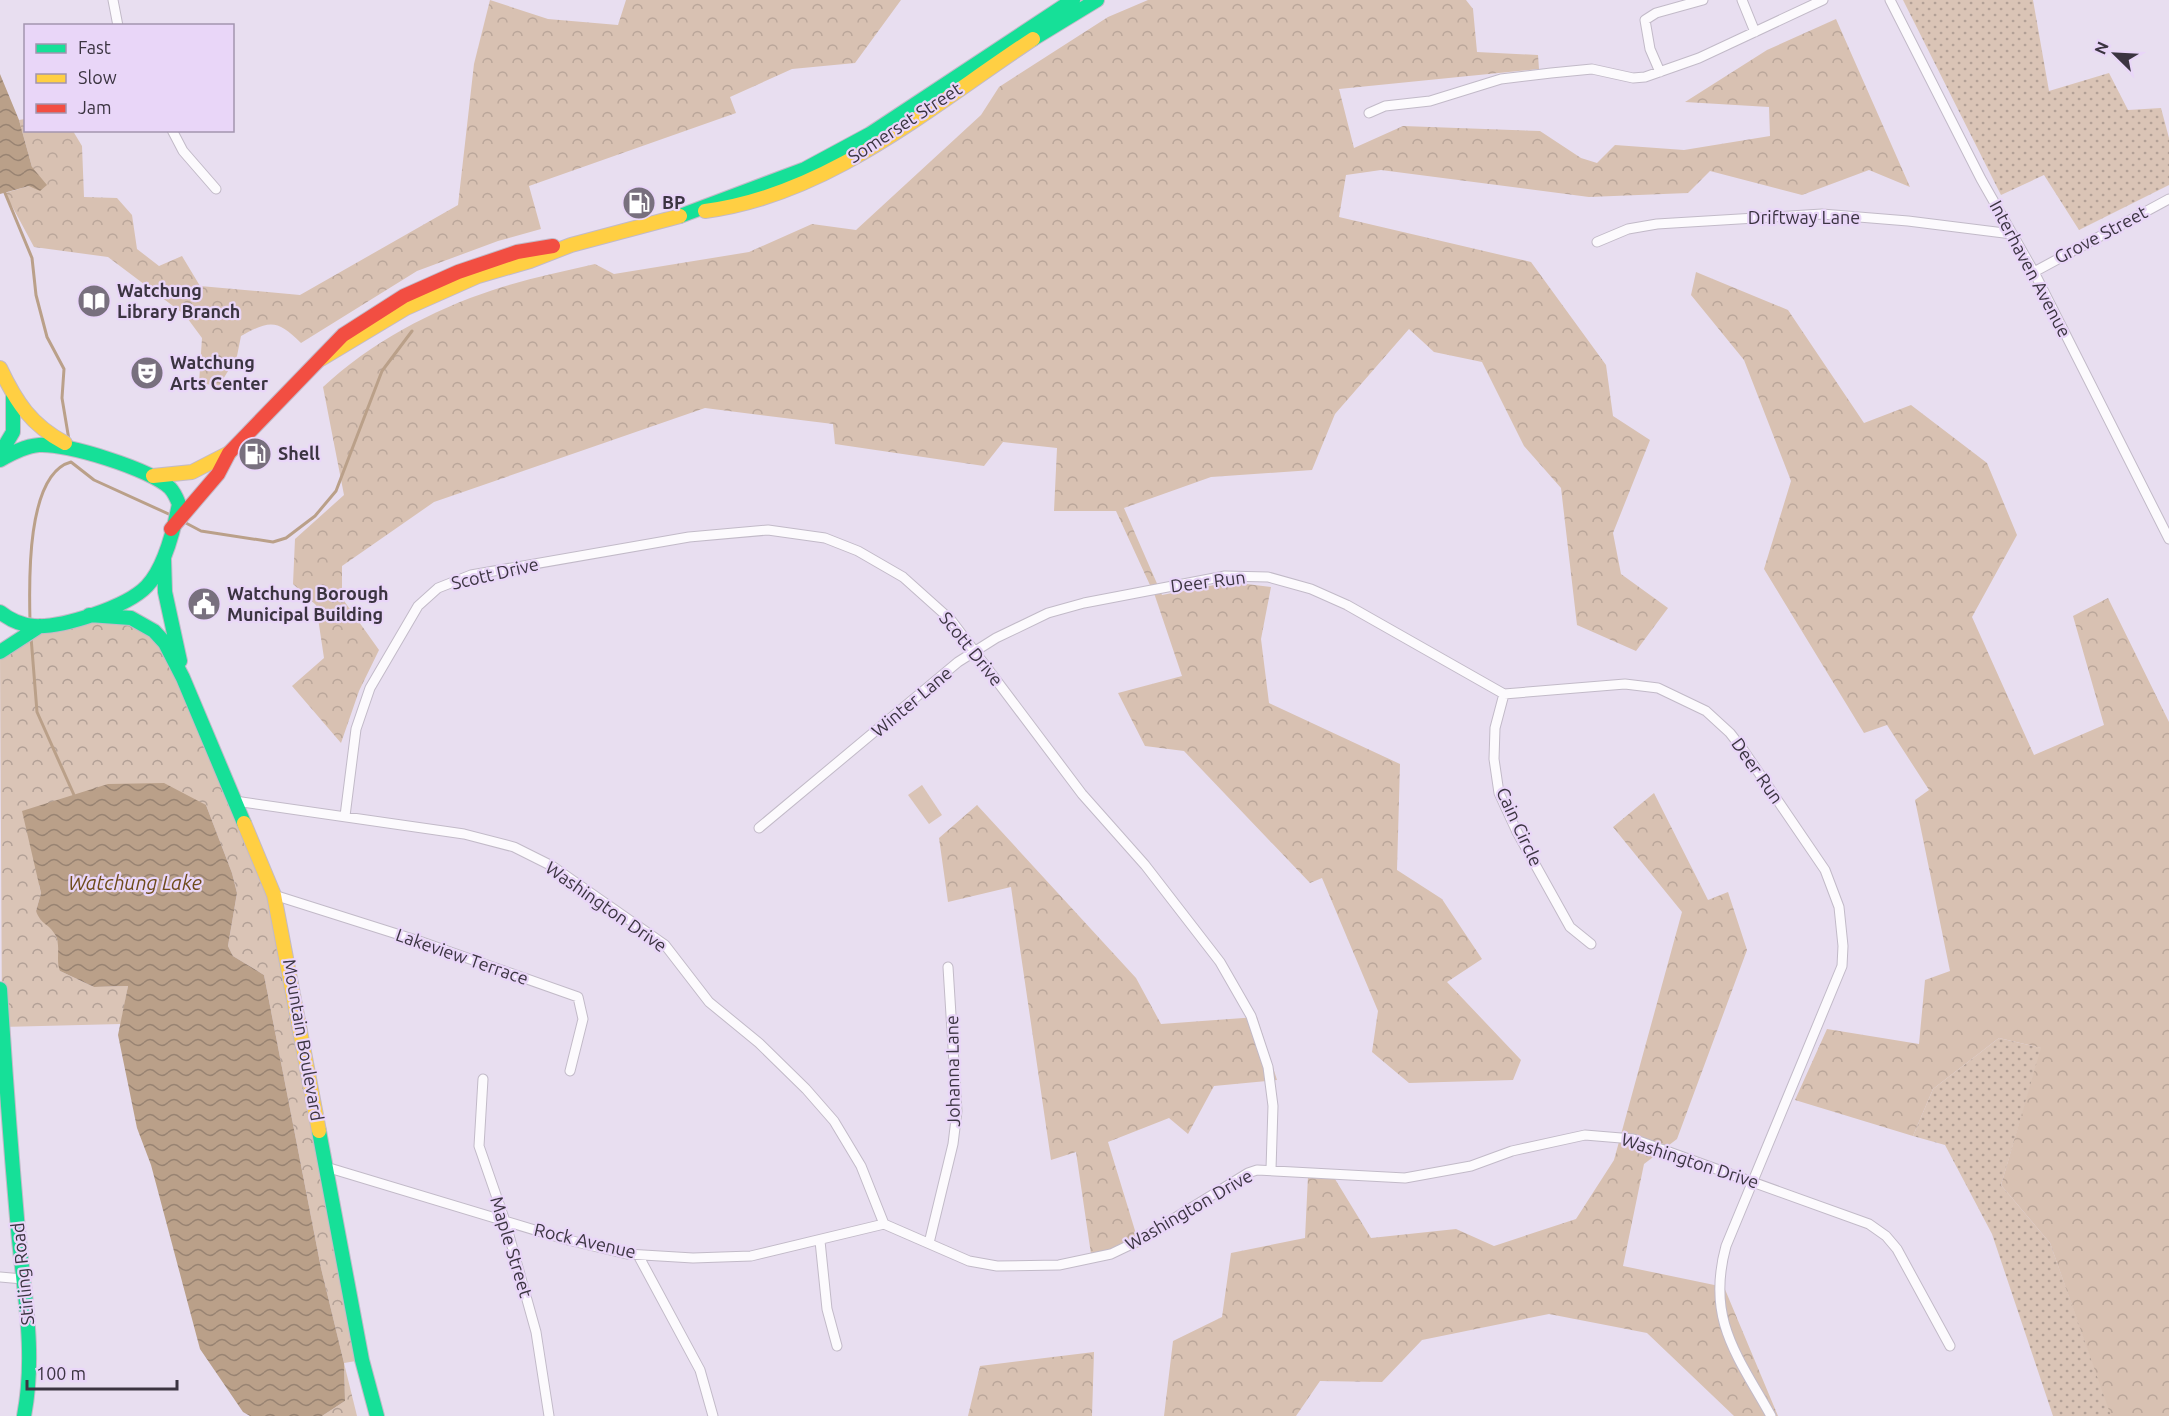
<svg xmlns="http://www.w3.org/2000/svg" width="2169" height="1416" viewBox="0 0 2169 1416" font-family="Ubuntu,sans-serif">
<defs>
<pattern id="grass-dots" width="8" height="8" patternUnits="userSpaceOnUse" patternTransform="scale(1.5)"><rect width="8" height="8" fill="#dac4b6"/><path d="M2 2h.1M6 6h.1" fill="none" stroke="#b2a096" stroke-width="1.8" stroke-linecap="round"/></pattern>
<pattern id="forest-crowns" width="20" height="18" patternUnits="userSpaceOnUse" patternTransform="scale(1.5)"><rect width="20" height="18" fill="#d8c1b2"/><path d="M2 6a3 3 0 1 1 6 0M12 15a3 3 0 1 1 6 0" fill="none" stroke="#baa69a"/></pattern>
<pattern id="park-crowns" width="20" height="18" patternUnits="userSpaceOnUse" patternTransform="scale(1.5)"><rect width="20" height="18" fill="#dac4b6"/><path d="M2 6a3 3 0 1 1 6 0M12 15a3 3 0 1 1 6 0" fill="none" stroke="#b2a096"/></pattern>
<pattern id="water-waves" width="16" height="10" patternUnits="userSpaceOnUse" patternTransform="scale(1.5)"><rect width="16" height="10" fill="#baa089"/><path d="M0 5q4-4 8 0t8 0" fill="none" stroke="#988372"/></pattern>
</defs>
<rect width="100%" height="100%" fill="#e8def0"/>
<path fill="url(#grass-dots)" d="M1903,0h130l16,91 60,-18 19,37 33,-2 8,30v47l-90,45 -35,-55 -43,20z
M1999,1038l43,10 -41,137 49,58 62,173h-59l-61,-182 -47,-89 -32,-9 20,-47z"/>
<path fill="url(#forest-crowns)" d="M490,0l58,19 70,6 8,-25h275l-46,63 -63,6 -62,28 6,16 -207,73 12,43 -43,12 -81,30 -116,72c-24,-24 -31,-23 -60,-7l-4,20 -18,30 -20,-3 3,-45 -17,-23 -77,-58 -74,-10 -29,-54 24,-7 3,-19 -13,-47 6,-1 1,11 47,1 9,15 2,51 33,1 15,17 5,34 22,17 23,-10 18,30 100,9 158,-90 16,-141z
M1148,0h318l7,9 4,43 61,3 1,14 -200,20 15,59 49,-22 137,5 41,27 16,5 18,-18 69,5 86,-14 -1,-29 -84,-5 82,-52 69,-31 74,168 -41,-17 -67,25 -92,-24 -22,22 -99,4 -208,-27 -35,5 -7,42 192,45 75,103 7,51 37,24 -37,93 8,41 47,34 -32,43 -59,-26 -16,-137 -37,-42 -42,-84 -48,-10 -25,-23 -74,85 -23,56 -101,7 -87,31 38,87 68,-13 41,5 -10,52 8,64 131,61 -3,106 45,29 40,60 -35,23 74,78 -8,20 -104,3 -37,-31 6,-41 -56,-133 -12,5 -126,-132 -39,-5 -27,-53 64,-17 -27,-80 -39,-85h-62l3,-63 -54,-6 -19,24 -149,-22 -2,-20 -128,-16 -271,94 -92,64v32l37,52 -20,41 -18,52 -49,-57 32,-28 -8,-53 -23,-21 2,-45 49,-44 -21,-108c47,-44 109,-77 170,-97 33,-11 68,-18 102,-26l19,10 135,-22 63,-28 44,6 125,-115 18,-28 109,-70z
M1696,272l92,38 76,113 47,-18 76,58 30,72 -45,82 62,138 70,-30 -31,-109 35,-18 61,124v694h-58l-61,-173 -49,-58 40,-137 -42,-10 -66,51 -20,47 -118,-36 32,-71 92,15 6,-64 25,-9 -35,-171 14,-10 -42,-65 -23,8 -100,-164 27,-88 -47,-121 -53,-65z
M1654,793l54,107 20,-8 19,58 -70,189 -33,25 -21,102 101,21 54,129h-44l-87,-83 -98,-19 -127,26 -40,42 -62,-1 -24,35h-132l9,-75 49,-24 9,-64 74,-15 3,-62 27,3 36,59 85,-9 38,17 82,-27 38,-59 68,-248 -69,-85z
M977,805l159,173 25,46 96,-7 20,63 -63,6 -26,48 -19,-16 -61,24 32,105 -48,14 -16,-109 -25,8 -40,-273 -63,15 -9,-64z
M1094,1352l-2,64h-124l12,-50z"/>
<path fill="url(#park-crowns)" d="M89,615l65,16 120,264 88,465 -18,3 13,53h-35l23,-15 -1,-38 -23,-95 -57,-293 -31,-19 -5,-10 9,-53 -5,-20 -26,-68 -167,80 2,8 -5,18 18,20 4,11 2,29 34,16 34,-1 -7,38 -119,3 -2,-375 12,-10z"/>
<path fill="#dac4b6" d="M922,785l20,30 -13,9 -21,-29z"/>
<path fill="url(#water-waves)" d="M0,74l19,46 13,47 15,18 -7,6 -11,-5 -29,8z
M164,783l42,22 26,68 5,20 -9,53 5,10 31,19 57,293 23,95 1,38 -23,15h-72l-7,-4 -43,-63 -49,-184 -14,-37 -19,-93 10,-49 -34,1 -34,-16c-5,-12 2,-27 -6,-38 -6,-10 -13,-8 -18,-22l5,-18 -19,-82 86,-27z"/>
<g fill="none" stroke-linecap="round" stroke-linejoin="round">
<path stroke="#baa089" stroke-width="3" d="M5,193l27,65 4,37 11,42 17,32 -2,29 7,42
M184,522l17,9 72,11 13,-4 29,-22 21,-25 46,-120 30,-40
M30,621c-1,-38 -4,-147 41,-159l23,18 79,36
M31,637l6,75 37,83"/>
<defs>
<path id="street" d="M113,0l5,26
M1742,0l13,32
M1890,0l91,179 53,93 135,267
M1660,72l-10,-23 -5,-29 11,-7 47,-13
M1369,113l16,-7 45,-5 71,-22 50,-6 41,-4 41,9 12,-1 54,-19 124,-58
M172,130l11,21 33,38
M1597,242l31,-13 29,-5 165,-10 86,7 104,13
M2034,272l135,-73
M1504,694l-9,34 -1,31 5,34 18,39 53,95 21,17
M235,801l229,33 50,13 38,19 113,79 44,57 50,41 47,46 28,32 27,45 23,58 85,37 28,5 62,-1 52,-11 23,-11 114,-70 9,-3 148,8 66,-12 41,-15 73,-16 48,4 236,85 17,12 11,13 53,97
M345,816l11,-87 14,-41 48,-82 20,-18 33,-13 218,-38 79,-7 57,8 33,13 45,26 48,43 131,174 63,71 75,97 31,54 17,51 5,39 -2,63
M759,828l199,-166 38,-24 52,-25 36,-10 141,-27 43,1 43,12 36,16 157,89 121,-10 33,4 48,23 24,22 14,18 81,119 14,37 4,39 -1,20 -116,280c-20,73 11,109 45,170
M274,895l145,46 159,56 5,22 -13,52
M483,1079l-4,67 26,75 31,111 13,84
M326,1167l242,73 59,14 66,4 58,-2 133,-32
M820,1241l7,68 10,37
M929,1243l24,-99 4,-33 -9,-144
M638,1255l62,115 13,46
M0,1277l23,2"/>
<path id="fast" d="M1033,39l64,-39
M680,216l125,-47 65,-35 203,-134
M0,454l13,-22v-35
M0,460c12,-7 25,-14 39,-15 27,-2 111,24 131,43 4,4 7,11 9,16 -5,25 -14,63 -32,82 -20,21 -85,42 -113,40 -13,-1 -24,-6 -34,-14
M164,559l1,33 15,69
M89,615l42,3 23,13 11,12 18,35 61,145
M0,652l40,-26
M0,989c5,80 11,161 18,241 6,63 18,124 6,186
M319,1131l43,229 15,56"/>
<path id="slow" d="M705,211c124,-16 226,-105 328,-172
M321,359l85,-51 72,-32 52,-15 41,-16 109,-29
M0,368c16,34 31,57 65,75
M153,476l39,-4 37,-19
M244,823l30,72 45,236"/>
<path id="jam" d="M171,529l47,-55 11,-21 114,-118 61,-39 54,-24 59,-20 36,-6"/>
</defs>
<use href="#street" stroke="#c2bac8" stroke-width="11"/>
<use href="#fast" stroke="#c2bac8" stroke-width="16"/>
<use href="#slow" stroke="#c2bac8" stroke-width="16"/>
<use href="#jam" stroke="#c2bac8" stroke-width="16"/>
<use href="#street" stroke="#fcfafd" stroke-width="9"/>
<use href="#fast" stroke="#16e098" stroke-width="14"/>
<use href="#slow" stroke="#ffcf43" stroke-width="14"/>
<use href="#jam" stroke="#f24e42" stroke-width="14"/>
</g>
<defs>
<symbol id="fuel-disc" viewBox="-11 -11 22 22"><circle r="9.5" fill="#78707e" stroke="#e9d6f8"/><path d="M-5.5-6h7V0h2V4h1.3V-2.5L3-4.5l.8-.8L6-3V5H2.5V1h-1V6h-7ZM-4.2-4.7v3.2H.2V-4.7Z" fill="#fff"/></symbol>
<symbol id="library-disc" viewBox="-11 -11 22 22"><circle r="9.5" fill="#78707e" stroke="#e9d6f8"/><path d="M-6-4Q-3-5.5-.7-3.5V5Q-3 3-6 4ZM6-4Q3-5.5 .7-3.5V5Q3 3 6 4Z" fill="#fff"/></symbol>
<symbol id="theatre-disc" viewBox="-11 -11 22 22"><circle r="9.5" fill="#78707e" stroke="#e9d6f8"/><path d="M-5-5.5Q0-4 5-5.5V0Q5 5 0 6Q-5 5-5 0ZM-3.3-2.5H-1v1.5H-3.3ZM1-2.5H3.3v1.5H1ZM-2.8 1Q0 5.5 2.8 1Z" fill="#fff"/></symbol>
<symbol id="civic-disc" viewBox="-11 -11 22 22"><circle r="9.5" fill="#78707e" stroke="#e9d6f8"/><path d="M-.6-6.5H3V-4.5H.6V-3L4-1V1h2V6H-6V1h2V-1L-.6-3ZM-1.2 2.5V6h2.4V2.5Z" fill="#fff"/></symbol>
</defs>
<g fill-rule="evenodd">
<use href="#fuel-disc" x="620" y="184" width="38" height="38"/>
<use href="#library-disc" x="75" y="282" width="38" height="38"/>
<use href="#theatre-disc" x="128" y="354" width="38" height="38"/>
<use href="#fuel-disc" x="236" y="435" width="38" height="38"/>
<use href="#civic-disc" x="185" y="585" width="38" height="38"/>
</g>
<g text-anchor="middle" stroke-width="4.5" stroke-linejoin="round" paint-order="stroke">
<g font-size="18" fill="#3b3441" stroke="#e9d6f8">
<text transform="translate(905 123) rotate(-33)" y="6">Somerset Street</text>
<text x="1804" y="224">Driftway Lane</text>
<text transform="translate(2101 235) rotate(-28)" y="6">Grove Street</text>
<text transform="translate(2030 269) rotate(62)" y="6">Interhaven Avenue</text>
<text transform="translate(495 574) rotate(-13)" y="6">Scott Drive</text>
<text transform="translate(1208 582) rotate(-7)" y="6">Deer Run</text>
<text transform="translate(971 649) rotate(51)" y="6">Scott Drive</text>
<text transform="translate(912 702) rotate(-40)" y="6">Winter Lane</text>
<text transform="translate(1757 771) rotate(55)" y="6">Deer Run</text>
<text transform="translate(1519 827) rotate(65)" y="6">Cain Circle</text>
<text transform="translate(606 907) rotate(35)" y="6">Washington Drive</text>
<text transform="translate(462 957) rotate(19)" y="6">Lakeview Terrace</text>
<text transform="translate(303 1040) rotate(80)" y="6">Mountain Boulevard</text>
<text transform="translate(953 1071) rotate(-91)" y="6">Johanna Lane</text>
<text transform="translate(1690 1161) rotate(18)" y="6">Washington Drive</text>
<text transform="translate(1189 1210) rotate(-30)" y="6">Washington Drive</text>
<text transform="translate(585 1241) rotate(13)" y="6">Rock Avenue</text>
<text transform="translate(511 1247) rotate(73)" y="6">Maple Street</text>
<text transform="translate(23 1274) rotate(-96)" y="6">Stirling Road</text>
</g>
<g font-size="18" font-weight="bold" fill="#3b3441" stroke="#e9d6f8" text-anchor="start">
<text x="662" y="209">BP</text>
<text x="117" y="297">Watchung<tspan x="117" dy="21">Library Branch</tspan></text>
<text x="170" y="369">Watchung<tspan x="170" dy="21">Arts Center</tspan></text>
<text x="278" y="460">Shell</text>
<text x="227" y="600">Watchung Borough<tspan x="227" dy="21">Municipal Building</tspan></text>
</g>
<g font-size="20" font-style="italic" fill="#6d4b1a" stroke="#e9d6f8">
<text x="135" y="890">Watchung Lake</text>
</g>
</g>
<rect x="24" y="24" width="210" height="108" fill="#e9d6f8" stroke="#a395af" stroke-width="1.5"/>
<rect x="36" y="44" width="30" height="9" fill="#16e098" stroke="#a395af" stroke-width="1.5"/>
<text x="78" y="54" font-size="18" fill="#3b3441">Fast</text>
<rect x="36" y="74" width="30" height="9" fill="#ffcf43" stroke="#a395af" stroke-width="1.5"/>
<text x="78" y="84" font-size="18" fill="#3b3441">Slow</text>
<rect x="36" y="104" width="30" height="9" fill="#f24e42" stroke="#a395af" stroke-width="1.5"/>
<text x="78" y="114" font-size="18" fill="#3b3441">Jam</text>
<g transform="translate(2115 54) rotate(294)" stroke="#e9d6f8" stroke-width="4.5" paint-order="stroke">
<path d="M0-4.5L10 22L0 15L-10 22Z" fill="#3b3441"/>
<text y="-9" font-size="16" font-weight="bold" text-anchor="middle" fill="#3b3441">N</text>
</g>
<path d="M27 1380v9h150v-9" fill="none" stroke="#3b3441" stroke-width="3"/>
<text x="36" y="1380" font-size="18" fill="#3b3441" stroke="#e9d6f8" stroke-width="4.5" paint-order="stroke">100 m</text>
</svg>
